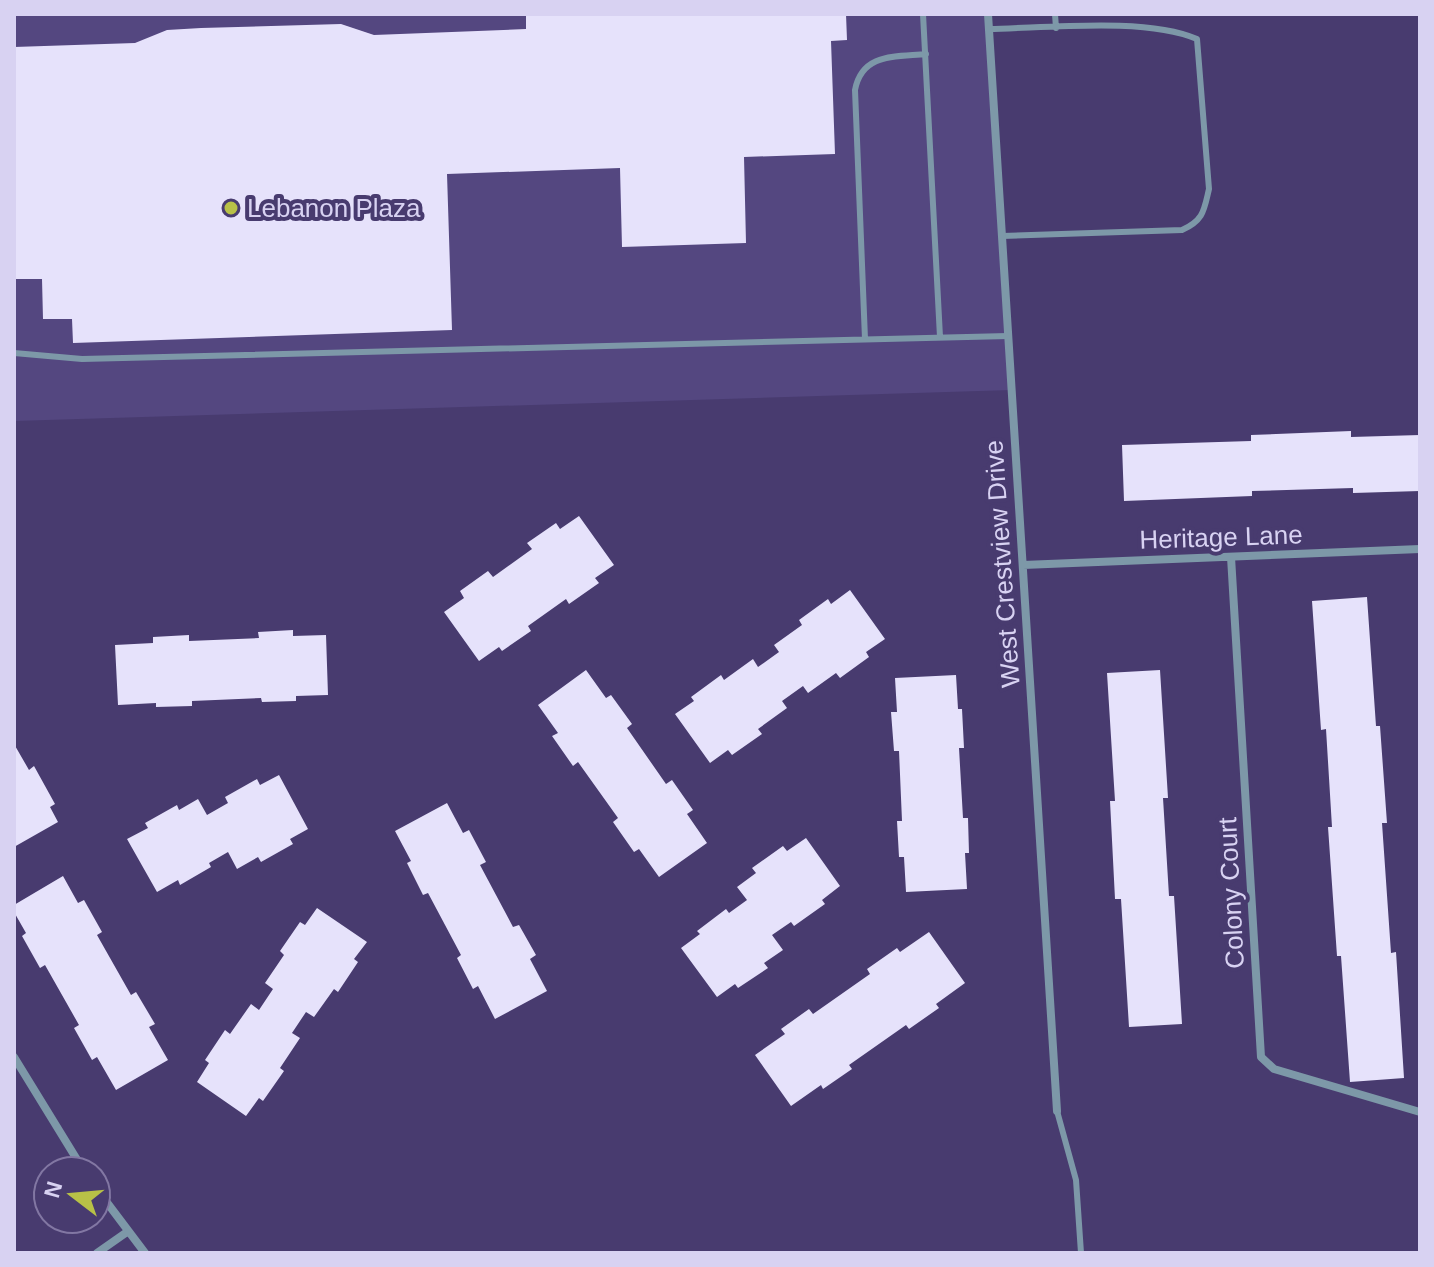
<svg xmlns="http://www.w3.org/2000/svg" width="1434" height="1267" viewBox="0 0 1434 1267" font-family="Arial,sans-serif">
<rect width="100%" height="100%" fill="#483b6f"/>
<path fill="#544780" d="M14,14h974l23,376 -997,31z"/>
<path fill="#e6e2fb" d="M526,14h320l1,26 -16,1 4,113 -91,3 2,86 -124,4 -2,-79 -173,6 5,156 -379,13 -1,-24h-29l-1,-40h-28v-232l121,-4 32,-13 34,-2 140,-4 33,11 152,-6z
M1351,431v6l69,-2v56l-67,2v-5l-101,3v5l-128,5 -2,-56 129,-4v-6z
M579,516l35,49 -19,13 4,5 -30,21 -3,-5 -38,27 3,5 -29,20 -3,-4 -20,14 -35,-49 20,-14 -4,-7 28,-20 5,6 39,-28 -5,-6 29,-20 4,6z
M850,590l35,49 -19,13 3,5 -29,21 -4,-5 -28,20 -5,-7 -21,15 5,7 -29,21 4,5 -30,21 -4,-5 -18,13 -35,-49 19,-13 -3,-4 30,-22 3,5 29,-21 5,8 21,-15 -5,-7 28,-20 -3,-5 29,-21 3,5z
M1367,597l9,129h4l7,97h-5l9,130 5,-1 8,126 -54,4 -9,-126h-4l-9,-129h4l-6,-98 -5,1 -9,-129z
M293,630v6l33,-1 2,60 -32,1v5l-34,1 -1,-4 -69,3v5l-36,1v-4l-38,2 -3,-60 38,-2v-6l36,-2v6l70,-3 -1,-6z
M586,670l20,28 5,-3 21,29 -5,4 39,56 6,-4 21,30 -6,4 20,29 -48,34 -20,-28 -5,3 -21,-30 5,-4 -40,-56 -5,4 -21,-30 6,-3 -20,-28z
M1160,670l8,128h-5l6,98h5l8,128 -53,3 -8,-128h-6l-5,-98h5l-8,-128z
M956,675l2,34h4l2,39h-5l4,70h5l1,35h-4l2,36 -61,3 -2,-35h-5l-2,-36h5l-3,-70h-5l-3,-39h6l-2,-34z
M14,744l15,26 5,-4 21,38 -5,3 8,15 -44,25z
M279,775l29,54 -18,10 3,5 -32,18 -3,-5 -21,12 -9,-17 -19,11 2,4 -31,18 -2,-5 -21,12 -30,-53 21,-11 -3,-5 32,-18 2,5 19,-11 9,16 21,-12 -3,-6 32,-18 3,6z
M447,803l16,30 6,-3 17,32 -6,3 33,62 6,-2 17,30 -6,4 17,32 -52,28 -17,-33 -5,3 -16,-31 4,-3 -33,-62 -5,2 -16,-32 4,-2 -16,-30z
M806,838l34,48 -18,14 3,4 -31,22 -3,-4 -19,13 11,15 -19,13 4,5 -30,20 -3,-4 -18,13 -36,-49 19,-14 -3,-3 29,-22 3,4 18,-13 -10,-13 19,-14 -4,-5 31,-22 4,5z
M63,876l15,27 6,-3 18,32 -5,3 34,60 5,-3 19,32 -6,3 19,33 -52,30 -19,-33 -5,3 -18,-32 5,-3 -34,-60 -5,3 -18,-32 4,-3 -12,-21v-7z
M317,908l50,34 -13,17 4,3 -20,30 -4,-3 -20,28 -8,-5 -14,21 8,5 -20,30 4,3 -21,30 -4,-3 -13,18 -49,-34 12,-19 -4,-3 20,-30 5,4 21,-30 8,6 14,-21 -8,-6 19,-28 -4,-4 20,-29 5,3z
M929,932l36,51 -29,21 3,4 -30,21 -3,-4 -57,40 3,4 -29,20 -2,-4 -30,21 -36,-51 30,-21 -4,-5 28,-20 4,5 57,-40 -3,-5 30,-21 3,4z"/>
<g fill="none" stroke-linecap="round" stroke-linejoin="round">
<path stroke="#7d98a8" stroke-width="6" d="M923,14l17,323
M1055,14l1,14
M989,29c58,-1 157,-12 208,10l12,150c-5,21 -5,31 -27,41l-180,6
M865,339l-10,-249c7,-37 40,-33 71,-36
M14,353l68,6 926,-23
M1057,1111l19,69 5,73"/>
<path stroke="#7d98a8" stroke-width="8" d="M988,14l69,1097
M1231,557l30,500 13,12 146,43
M1023,565l397,-16
M14,1057l70,114
M96,1188l49,65
M97,1253l30,-21"/>
</g>
<circle fill="#b8c147" stroke="#483b6f" stroke-width="3" cx="231" cy="208" r="8"/>
<g text-anchor="middle" stroke-width="8" stroke-linejoin="round" paint-order="stroke">
<g font-size="26" fill="#d8d2f2" stroke="#483b6f" text-anchor="start">
<text x="247" y="217">Lebanon Plaza</text>
</g>
<g font-size="26" fill="#d8d2f2" stroke="#483b6f">
<text transform="translate(1221 537) rotate(-2)" y="9">Heritage Lane</text>
<text transform="translate(1002 564) rotate(-94)" y="9">West Crestview Drive</text>
<text transform="translate(1231 893) rotate(-93)" y="9">Colony Court</text>
</g>
</g>
<rect width="1434" height="1267" fill="none" stroke="#d8d2f2" stroke-width="32"/>
<g transform="translate(72 1195) rotate(286)"><circle r="38" fill="#483b6f" stroke="#8277a3" stroke-width="2"/>
<path d="M0-6L14 30L0 20L-14 30Z" fill="#b8c147"/>
<text y="-12" font-size="22" font-weight="bold" text-anchor="middle" fill="#d8d2f2">N</text>
</g>
</svg>
